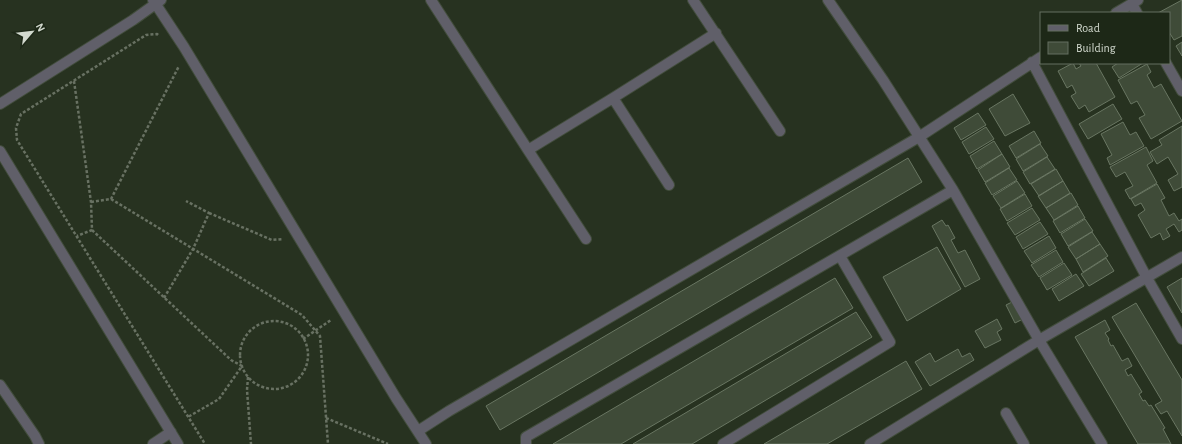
<svg xmlns="http://www.w3.org/2000/svg" width="1182" height="444" viewBox="0 0 1182 444" font-family="'Alegreya Sans',sans-serif">
<rect width="100%" height="100%" fill="#273220"/>
<path fill="#3f4b38" stroke="#697662" d="M1182,0v36l-8,4 -5,-8v-19h-11z
M1182,42v14l-6,-10z
M1073,63l3,6 5,-3 -2,-3h17l19,34 -26,15 -4,-7 -6,4 -8,-13 5,-3 -4,-8 -5,3 -9,-17z
M1118,63h25l-24,15 -7,-11z
M1147,64l4,8 -4,3 7,13 7,-4 21,37 -31,18 -12,-21 6,-3 -8,-14 -6,3 -13,-24z
M1013,94l17,29 -25,13 -16,-27z
M1113,104l9,15 -34,20 -9,-15z
M978,113l8,12 -25,15 -7,-12z
M1123,122l7,13 6,-3 8,14 -34,19 -3,-7 5,-3 -11,-21z
M1182,126v61l-8,4 -6,-11 10,-6 -10,-17 -11,7 -7,-12 12,-7 -3,-5z
M986,127l8,12 -25,15 -7,-12z
M1034,131l7,12 -25,15 -7,-12z
M994,141l8,13 -25,15 -7,-13z
M1040,144l8,12 -25,15 -7,-12z
M1146,147l7,14 -6,4 10,18 -27,16 -5,-9 8,-4 -8,-14 -9,5 -6,-10z
M1002,154l8,13 -25,15 -7,-12z
M1047,157l8,12 -25,15 -7,-12z
M908,158l14,24 -422,248 -14,-24z
M1009,168l8,12 -25,15 -7,-12z
M1056,169l7,12 -24,15 -8,-12z
M1017,181l8,12 -24,15 -8,-12z
M1063,181l7,12 -24,15 -8,-12z
M1157,184l8,14 -4,2 8,16 5,-3 5,8 3,-2v11l-3,2 -5,-8 -8,5 4,7 -7,4 -3,-7 -9,5 -13,-23 7,-5 -4,-7 -6,3 -4,-7z
M1071,193l7,12 -24,15 -8,-12z
M1025,194l7,12 -25,15 -7,-12z
M1078,206l7,12 -25,15 -7,-12z
M1032,208l8,12 -25,15 -8,-12z
M1085,219l8,12 -25,15 -7,-12z
M942,220l4,6 2,-1 7,13 -4,2 7,13 7,-3 15,29 -15,8 -33,-61z
M1040,222l8,12 -25,15 -7,-12z
M1092,232l8,12 -24,15 -8,-12z
M1049,236l7,12 -24,15 -8,-12z
M1100,244l8,12 -25,16 -7,-13z
M937,247l24,42 -54,32 -24,-44z
M1056,250l7,12 -24,15 -8,-12z
M1106,258l8,13 -25,15 -8,-12z
M1064,263l8,12 -25,15 -7,-12z
M1076,274l8,12 -25,15 -7,-12z
M835,278l18,30 -232,136h-68z
M1182,278v35l-15,-26z
M1014,301l9,18 -8,4 -9,-18z
M1136,303l46,77v56l-15,-25 -6,3 -6,-9 7,-4 -50,-84z
M856,312l16,25 -180,107h-59z
M997,319l5,10 -5,3 4,8 -16,8 -10,-17z
M1105,320l5,10 -5,3 4,6 -1,1 3,6 2,-1 9,16 6,-3 4,8 -7,4 3,6 3,-2 11,18 -3,2 4,7 2,-1 4,6 2,-1 14,23 -2,1 8,15h-33l-63,-107z
M958,349l4,8 8,-4 4,7 -44,26 -15,-24 15,-9 5,9z
M906,361l16,28 -95,55h-63z"/>
<g fill="none" stroke-linecap="round" stroke-linejoin="round">
<defs>
<path id="minor" d="M153,0l31,47 212,351 30,46
M431,0l97,150
M693,0l87,131
M828,0l55,80 70,110 86,150 63,104
M1132,4l5,9
M1116,13l22,-13
M1032,62l115,216 35,61
M1166,63l16,28
M613,98l56,87
M0,104l133,-84 28,-20
M0,151l178,293
M586,239l-58,-89 85,-52 103,-65
M0,385l35,51 4,8
M1006,413l18,31
M418,431l31,-20 470,-274 122,-80
M153,444l18,-12
M526,444v-7l427,-247
M723,444l167,-102 -50,-86
M870,444l169,-104 143,-83"/>
</defs>
<use href="#minor" stroke="#424d3c" stroke-width="12"/>
<path stroke="#687162" stroke-width="2.5" stroke-dasharray="3 2" stroke-linecap="butt" d="M158,35l-1,-1 -11,1 -125,79 -5,14 1,12 188,304
M74,81l17,121 1,28 -15,6
M111,199l191,116 18,21 8,108
M91,202l20,-3 68,-133
M209,213l63,27 11,-1
M92,230l139,130 11,6 -23,33 -31,18
M164,298l29,-49 16,-36 -23,-12
M240 355a34 34 0 1 1 68 0a34 34 0 1 1-68 0Z
M303,339l28,-19
M248,377l-1,13 4,54
M326,418l62,26"/>
<use href="#minor" stroke="#605f69" stroke-width="10"/>
</g>
<rect x="1040" y="12" width="130" height="52" fill="#1d2817" stroke="#656f60"/>
<rect x="1048" y="25" width="20" height="6" fill="#605f69" stroke="#656f60"/>
<text x="1076" y="32" font-size="12" fill="#d2d9ce">Road</text>
<rect x="1048" y="42" width="20" height="12" fill="#3f4b38" stroke="#656f60"/>
<text x="1076" y="52" font-size="12" fill="#d2d9ce">Building</text>
<g transform="translate(32 32) rotate(62)" stroke="#1d2817" stroke-width="3" paint-order="stroke">
<path d="M0-3L7 15L0 10L-7 15Z" fill="#d2d9ce"/>
<text y="-6" font-size="11" font-weight="bold" text-anchor="middle" fill="#d2d9ce">N</text>
</g>
</svg>
